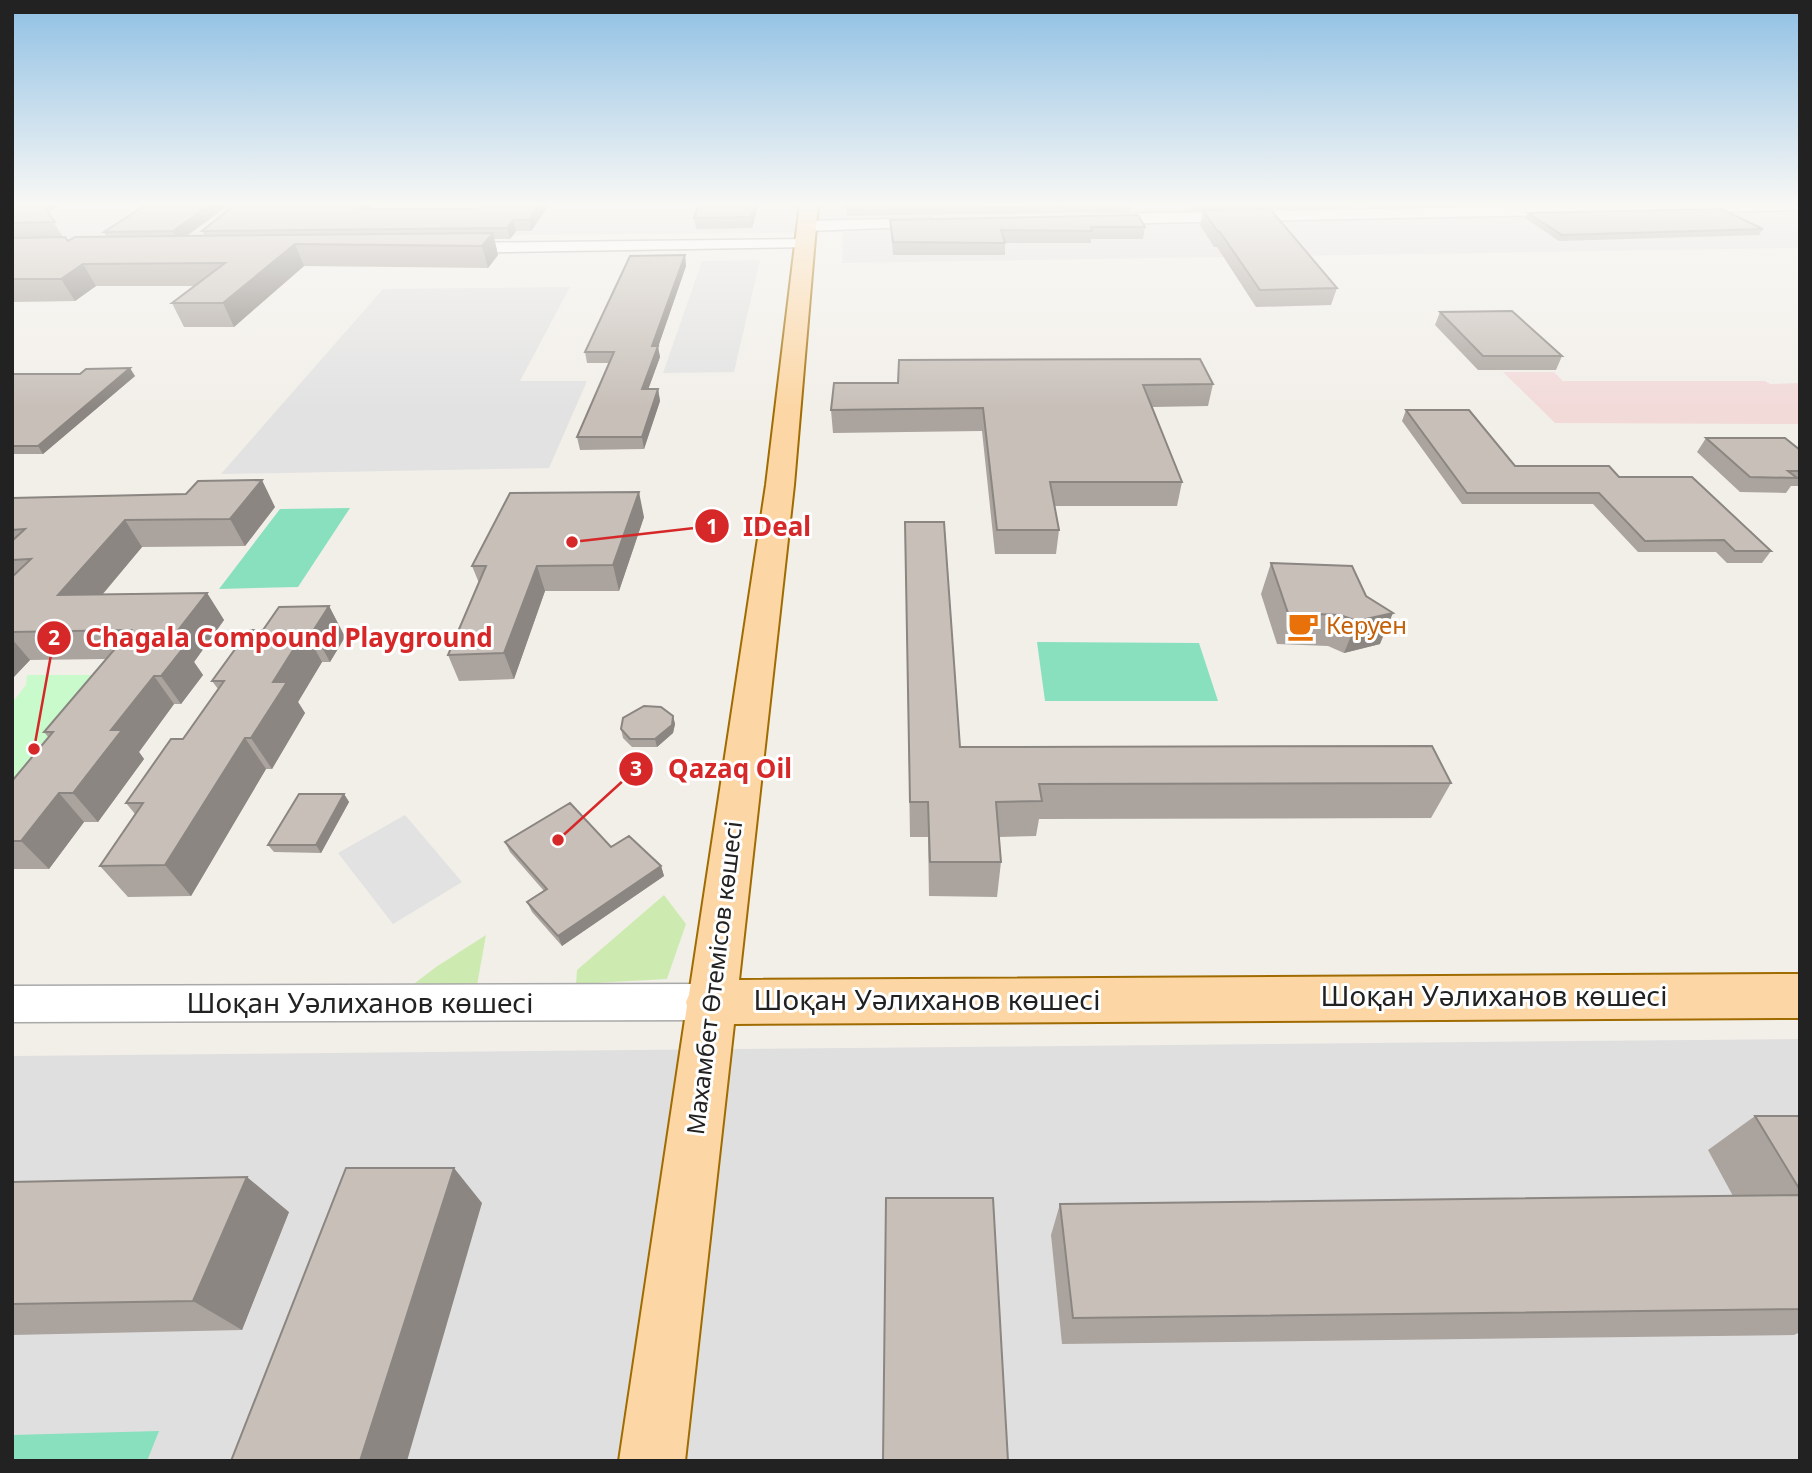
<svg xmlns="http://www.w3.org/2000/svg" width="1812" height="1473" viewBox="0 0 1812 1473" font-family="'Noto Sans',sans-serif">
<rect width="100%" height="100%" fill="#f2efe9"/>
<path fill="#e0dfdf" d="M12,203h1788v45l-958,15 1,-31 -831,8z
M1800,1039v422h-1788v-405z"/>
<path fill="#f2dad9" d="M1503,372h51l9,9h202l5,3 30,-1v41l-245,-1z"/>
<path fill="#cdebb0" d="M664,895l22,29 -19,55 -91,5 1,-14z
M486,935l-10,56 -70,-1 30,-23z"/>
<path fill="#c8facc" d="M27,675h97l-112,124v-96l14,-18z"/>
<path fill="#88e0be" d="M350,508l-52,79 -79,2 61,-80z
M1037,642l162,1 19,58h-173z
M159,1431l-12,30h-135v-26z"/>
<path fill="#e2e2e2" d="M760,260l-26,112 -71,1 39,-112z
M570,287l-50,94h67l-38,87 -328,6 162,-185z
M405,815l57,67 -69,42 -55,-71z"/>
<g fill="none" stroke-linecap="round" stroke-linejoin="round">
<defs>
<path id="minor" d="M1708,203h92v7l-701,14 -8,-5 8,-5z
M932,218l8,5 -3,3 -130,5 -8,-5 8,-5z
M806,239l8,5 -2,3 -357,6 -8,-5 8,-5z
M710,984l14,5 6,13 -6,13 -14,5 -698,2v-36z"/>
<path id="major" d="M800,203h18l-24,282 -55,495 1061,-6v44l-1066,6 -49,437h-66l68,-455 -1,-4 3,-7 77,-510z"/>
</defs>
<use href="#minor" stroke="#a9a9a9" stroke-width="3"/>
<use href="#major" stroke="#a06b00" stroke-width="4"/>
<use href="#minor" fill="#fff" fill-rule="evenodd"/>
<use href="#major" fill="#fcd6a4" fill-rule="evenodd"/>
</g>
<path fill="#aba49e" d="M12,203h52l-16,10 15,24 5,4 39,-4 -3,-5 45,-29h82l-44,33h18l-3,-5 35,-28h139l-5,6h106l6,-2 3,-4h93l-3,4h-28l-17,24h-15l-6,8h-16l4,16 -10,13 -184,-2 -70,61h-50l-12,-24 24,-17h-100l-21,15 -63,1z
M759,203l-7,25 -56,1 -2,-11z
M847,203l283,3 -1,6 -282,4z
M1186,203h166l-1,5 -81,1 67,79 -6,17 -75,2 -39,-60h-3l-14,-22 3,-14h-12z
M1435,203h138l-135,3z
M1528,213l235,16 -4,6 -200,6 -34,-23z
M890,220l255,7 -2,12h-52v4h-86v12h-112z
M685,255l1,11 -28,81 2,10 -12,32h10l2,12 -16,48 -64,1 -3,-13 32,-74h-22l-2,-11z
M1440,312l122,44 -6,14h-78l-43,-45z
M12,374l123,2 -92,78h-31z
M834,383l379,1 -5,22 -56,1 30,75 -5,24h-122l4,24 -3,24h-61l-13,-123 -149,2 -2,-23z
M1406,410l109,56 104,11 152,74 -9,12h-35l-11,-11h-78l-45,-48h-131l-60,-83z
M1706,438l94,33v15h-9l-5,7 -46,-1 -43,-40z
M12,498l263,9 -30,39 -103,1 -39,47 104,-1 17,27 -30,42 9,13 -22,29h-7l-35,48 5,7 -46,63h-14l-35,47h-37v-88l37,-43 -5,-6 62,-73 -76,1 -18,19z
M644,517l-25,74h-74l-31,88 -55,2 -11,-26 31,-72 -7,-17z
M905,522l55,225 491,36 -20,35 -392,1 -3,17 -37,1 2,25 -4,35 -68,-1 -1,-59h-18z
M1271,563l95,33 14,48 -36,9 -16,-7 -51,-2 -16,-50z
M329,606l16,31 -15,25h-8l-24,40 7,11 -33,56h-6l-75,127 -63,1 -28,-31 35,-52 -9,-11 57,-64 35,-50 -6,-8 51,-51z
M673,716l2,8 -2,9 -16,14h-25l-9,-9 -2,-9z
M344,794l5,8 -28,51 -47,-1 -6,-7z
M505,842l106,5 50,19 3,10 -102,70 -30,-34 -5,-10 17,-11 -34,-39z
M1755,1116h45v216l-6,3 -732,9 -11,-109 9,-31 673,-8 -25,-46z
M12,1182l277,30 -47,118 -230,5z"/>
<path fill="#8b8681" d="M17,203h47l-33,20z
M212,203h19l-53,39 -5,-11z
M362,203h14l-16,16 -4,-10z
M541,203h6l1,4 -17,24 -2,-11z
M755,203h4l-7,25 -1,-11z
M513,220l3,11 -6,8 -3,-11z
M493,233l5,22 -10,13 -6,-22z
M295,244l9,22 -70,61 -11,-24z
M685,255l1,11 -28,81 2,10 -16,44 -2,-12 10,-43z
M83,264l13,22 -21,15 -14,-22z
M130,368l5,8 -92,78 -5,-8z
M658,389l2,12 -16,48 -2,-12z
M262,480l13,27 -30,39 -15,-27z
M639,492l5,25 -25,74 -6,-26z
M125,520l17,27 -63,75 -21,-27z
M537,566l8,25 -31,88 -10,-26z
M207,593l17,27 -30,42 9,13 -22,29 -20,-28 4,-29z
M329,606l16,31 -15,25 -17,-31z
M1393,613l-13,31 -36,9 13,-32z
M305,631l17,31 -24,40 7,11 -33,56 -21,-31 22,-56z
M12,639l18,21 -18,19z
M154,676l20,28 -35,48 5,7 -46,63 -25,-29 38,-63z
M673,716l2,8 -2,9 -16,14 -2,-8z
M245,738l21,31 -75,127 -26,-31z
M59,793l25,29 -35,47 -28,-28z
M344,794l5,8 -28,51 -5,-8z
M661,866l3,10 -102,70 -4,-10z
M454,1168l28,35 -75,258h-47z
M247,1177l42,35 -47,118 -49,-29z"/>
<path fill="#c7bfb8" stroke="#8b8681" stroke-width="2" d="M12,203h29l14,19 -43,1z
M149,203h63l-39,28 -69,1z
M237,203h125l-6,6h121l6,-2 3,-4h55l-12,17h-16l-6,8 -305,3z
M699,203h56l-4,14 -57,1z
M847,203h281l2,3 -283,4z
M1191,203h62l-61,1z
M1270,209l67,79 -77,2 -40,-58h-2l-15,-22z
M1721,209l42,20 -201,6 -34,-22z
M1138,215l7,12h-54l1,4 -91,-1 4,13 -112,-1 -3,-22z
M493,233l-11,13 -187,-2 -72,59h-51l53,-40 -142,1 -22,15h-49v-41l53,-1 3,4 7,-4z
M685,255l-33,91h6l-16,43h16l-16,48h-65l37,-85h-29l45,-96z
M1512,311l50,45h-79l-43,-44z
M1200,359l13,25 -70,1 39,97h-132l9,48h-62l-14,-122 -152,2 3,-27h64l1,-23z
M130,368l-92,78h-26v-72h68l6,-5z
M1406,410h63l46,56h94l10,11h73l79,74h-36l-11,-11 -79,1 -46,-48h-132z
M1706,438h79l15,12v21h-12l9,7 -47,-1z
M262,480l-32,39 -105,1 -67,75 149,-2 -42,54h19l-23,29h-7l-43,54h11l-49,63h-14l-38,48h-9v-60l41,-49h-9l87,-102 -119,2v-55l19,-18 -19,1v-19l13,-12 -13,1v-32l174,-4 12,-13z
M639,492l-26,73 -76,1 -33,87 -56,2 38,-89h-14l38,-73z
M905,522h39l16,225 472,-1 19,37 -412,1 3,17 -46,1 5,60h-71l-2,-60h-18z
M1271,563l81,3 14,30 27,17 -36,8 -17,-6 -52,-2z
M329,606l-16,25h-8l-32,51h14l-36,56h-6l-80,127 -65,1 43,-63h-17l45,-64h12l41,-58h-12l37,-51h14l16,-23z
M644,706l17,1 12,9 -1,9 -17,14h-25l-9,-10 2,-11z
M299,794h45l-28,51h-48z
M570,803l41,44 18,-11 32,30 -103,70 -31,-34 20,-13 -42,-47z
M1755,1116h45v74z
M346,1168h108l-94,293h-129z
M247,1177l-54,124 -181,3v-122z
M1800,1195v114l-727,9 -13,-114z
M886,1198h107l15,263h-125z"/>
<linearGradient id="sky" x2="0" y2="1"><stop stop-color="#8fc0e4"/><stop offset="0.5" stop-color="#f9f8f5"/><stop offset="1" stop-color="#f9f8f5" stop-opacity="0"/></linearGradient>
<rect width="1812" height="409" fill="url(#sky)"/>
<defs>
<symbol id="cafe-bare" viewBox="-9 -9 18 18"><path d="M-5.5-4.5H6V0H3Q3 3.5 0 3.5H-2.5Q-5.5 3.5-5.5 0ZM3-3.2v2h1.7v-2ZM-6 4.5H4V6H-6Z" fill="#e8710a" stroke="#fff" stroke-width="2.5" paint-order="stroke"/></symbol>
</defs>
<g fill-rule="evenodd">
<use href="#cafe-bare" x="1281" y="604" width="44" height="44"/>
</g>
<g text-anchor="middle" stroke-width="6" stroke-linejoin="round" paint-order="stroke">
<g font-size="24" fill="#c56008" stroke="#fff" text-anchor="start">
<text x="1326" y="634">Керуен</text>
</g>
<g font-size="24" fill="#222" stroke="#fff">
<text transform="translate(715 978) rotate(-83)" y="8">Махамбет Өтемісов көшесі</text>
</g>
<g font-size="28" fill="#222" stroke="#fff">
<text x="1494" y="1006">Шоқан Уәлиханов көшесі</text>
<text x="927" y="1010">Шоқан Уәлиханов көшесі</text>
<text x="360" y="1013">Шоқан Уәлиханов көшесі</text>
</g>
</g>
<path fill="none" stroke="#d62828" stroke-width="2.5" d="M572 542L712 526M34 749L54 638M558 840L636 769"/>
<g fill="#d62828" stroke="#fff" stroke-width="2.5">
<circle cx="572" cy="542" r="7"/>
<circle cx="34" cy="749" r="7"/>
<circle cx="558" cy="840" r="7"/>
<circle cx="712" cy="526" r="18"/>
<circle cx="54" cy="638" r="18"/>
<circle cx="636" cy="769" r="18"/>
</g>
<g font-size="21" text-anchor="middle" font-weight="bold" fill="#fff">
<text x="712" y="534">1</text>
<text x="54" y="645">2</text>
<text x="636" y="776">3</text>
</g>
<g font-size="26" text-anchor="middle" font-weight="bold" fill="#d62828" stroke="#fff" stroke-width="6" stroke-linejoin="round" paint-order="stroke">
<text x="777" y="536">IDeal</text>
<text x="289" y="647">Chagala Compound Playground</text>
<text x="730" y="778">Qazaq Oil</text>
</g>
<rect width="1812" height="1473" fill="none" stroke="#222222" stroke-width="28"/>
</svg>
